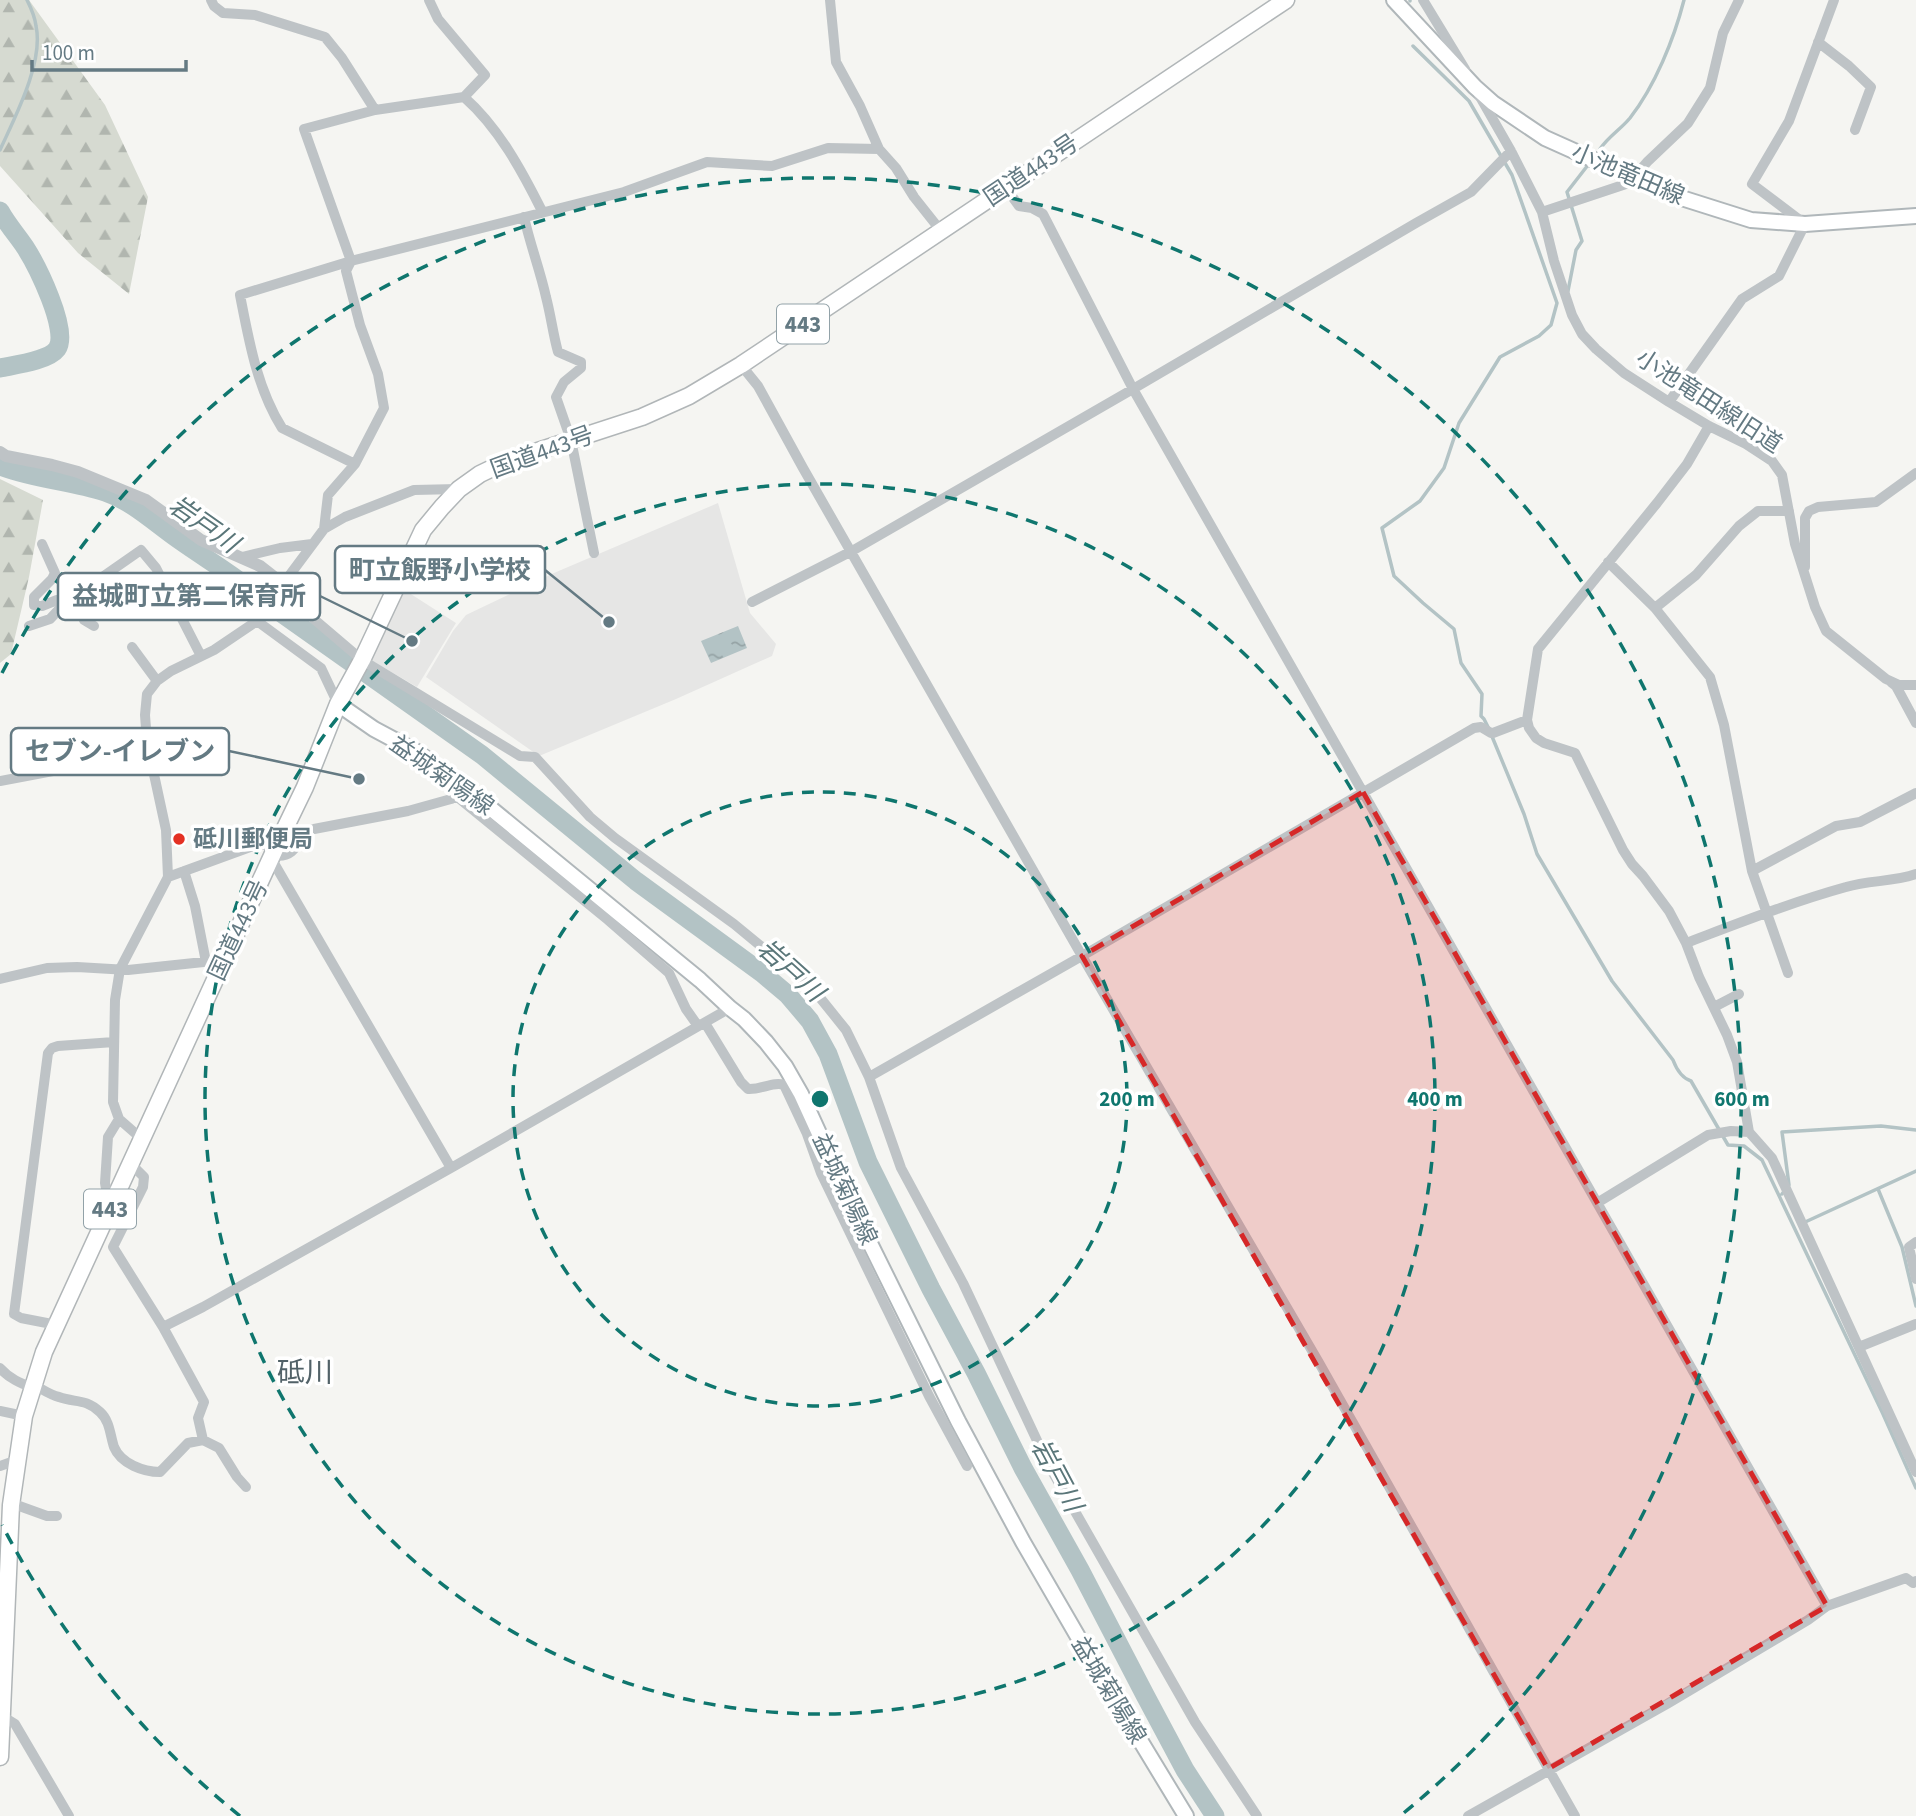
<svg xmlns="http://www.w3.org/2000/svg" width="1916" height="1816" viewBox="0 0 1916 1816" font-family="'Source Sans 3','Noto Sans JP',sans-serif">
<defs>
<pattern id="forest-firs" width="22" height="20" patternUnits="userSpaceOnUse" patternTransform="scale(1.75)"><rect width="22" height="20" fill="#d6dad1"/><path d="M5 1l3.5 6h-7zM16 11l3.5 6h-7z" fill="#b1b6af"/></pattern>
<pattern id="water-ripples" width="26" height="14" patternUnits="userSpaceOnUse" patternTransform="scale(1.75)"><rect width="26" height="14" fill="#b3c3c5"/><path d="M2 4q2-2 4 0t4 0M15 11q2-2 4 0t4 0" fill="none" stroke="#95a3a5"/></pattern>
</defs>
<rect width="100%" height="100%" fill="#f5f5f2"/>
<path fill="#e6e6e5" d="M718,503l32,110 26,31 -4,12 -96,43 -137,57 -113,-79 27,-46 13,-16 88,-42z
M403,589l53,34 -39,64 -46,-27z"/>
<path fill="url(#forest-firs)" d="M0,0h29l76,105 43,92 -19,97 -51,-41 -78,-87z
M0,479l43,21 -14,77 -18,77 -11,9z"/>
<path fill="url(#water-ripples)" d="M738,626l9,22 -36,15 -10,-22z"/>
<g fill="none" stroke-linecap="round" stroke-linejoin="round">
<path stroke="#b3c3c5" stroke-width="3.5" d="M1410,0v1
M1413,46l56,55 43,74 45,128 -6,22 -12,11 -39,21 -41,66 -15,45 -24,33 -38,27 12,48 29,27 31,26 7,34 21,31 -1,22 3,3 4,8
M1600,149c8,-12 21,-20 30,-31 25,-32 44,-79 54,-118
M0,150c15,-33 44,-88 36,-124 -1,-9 -5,-18 -9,-26
M1568,291l8,-41 6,-9 -15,-49 21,-27
M1491,734l33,80 13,40 75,127 61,79c3,8 9,18 18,21l37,64 16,1 18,14 121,254 33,74
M1878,1189l24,58 14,59
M1782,1194l7,-9 -7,-53 99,-6 35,4
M1803,1223l113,-52"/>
<path stroke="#b3c3c5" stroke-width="19" d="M0,211c7,13 17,24 25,36 11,17 45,84 32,102 -9,12 -43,16 -57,19
M0,466c34,13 71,15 105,26 27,9 50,31 73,47 31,22 64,41 92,66l212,150 154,126 126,92 26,22 22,26 18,33 40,108 63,127 45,84 47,95 57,102 65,125 40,75 30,46"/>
<defs>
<path id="secondary" d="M1394,0l81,87 18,16 52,35 127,57 79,25 54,4 111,-8
M338,704l36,25 43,23 50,37 233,191 30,28 14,11 22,23 19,24 16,28 59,129 98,198 65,121 69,119 94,155"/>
<path id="trunk" d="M0,1757l11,-252 13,-89 20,-64 232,-505 29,-60 33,-83 24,-44 61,-130 19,-23 17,-18 21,-15 27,-13 135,-44 47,-21 52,-31 545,-365"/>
</defs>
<use href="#secondary" stroke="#b0b7ba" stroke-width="18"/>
<use href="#trunk" stroke="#b1b6b8" stroke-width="19"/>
<path stroke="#bec3c6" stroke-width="10" d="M211,0l3,6 9,7 32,2 70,22 17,21 33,52
M830,0l6,62 24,44 19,43 17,19 18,29 27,34
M1423,0l42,69
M1818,42l31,24 22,21 -16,43
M1479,95l32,56 31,61 12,49 18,54 10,19 14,15 28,24 45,29 40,24 37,18 26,17 10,14 13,69 20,63 11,24 60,48 13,6h17
M464,97c35,31 58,74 78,114
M1006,188l13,18 13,2 11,6 90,175 694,1217
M1542,212l87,-29 19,-22 40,-38 22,-35 13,-55 16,-33
M524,217c6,27 16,53 22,80 5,19 7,37 12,55l23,10v6l-17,14 -8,15 15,43 23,113
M741,365l17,21 45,82 279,488 236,405 257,455
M1669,402l73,-103 37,-23 26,-52 -53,-40 37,-63 45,-121
M1709,426l-22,38 -30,39 -119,146 -11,71 2,8 7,10 8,5 31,10 48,97 9,14 11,12 26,35 17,32 13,34 28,58 10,27 12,70 23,26 144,314
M355,464l-73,-36c-25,-40 -33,-87 -42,-133l111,-34 273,-69 83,-30 65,4 56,-18 51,1
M324,529l4,-34 27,-31 29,-56 -6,-34 -18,-49 -14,-54 5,-10 -47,-132 71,-19 89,-13 21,-22 -47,-56 -9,-19
M42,544l13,29 -3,6 -18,18v8l8,1 15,-6 16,-2 11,22 10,6
M242,557l38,-9 32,-4
M1608,562l47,46 55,69 14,48 28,146 36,102
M1805,567v-49l4,-7 9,-4 58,-5 40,-29
M283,584l32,36 47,40 158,96 15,1 55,60 25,21 119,86 79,65 33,41 23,47 32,91 62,115 85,181 147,258 62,94
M752,602l100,-51 281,-162 283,-166 55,-31 40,-41
M1655,608l41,-33 43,-49 19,-15h31
M257,621l64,47 17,36
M29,626l21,-7 15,-16 76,-53 15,18 45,88
M132,647l25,34
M1891,682l5,4 20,37
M0,781l74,-14 73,-25
M456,796l152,124 61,53 17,36 12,17
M272,855c20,4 25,-9 34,-24l8,-2 94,-18 43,-12 9,-6
M271,858l180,310
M184,871l11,35 11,56
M1752,871l84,-45 24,-4 56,-29
M168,877l88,-32h10l10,2
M1686,943c53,-20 106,-41 160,-56 23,-7 48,-5 70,-13
M0,979l47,-11 30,-1 51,3 85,-9 10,2
M1714,1007l25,-13
M705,1023l36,59 7,7c13,1 26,-8 36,-4l23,49 14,39 108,223 38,70
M869,1077l213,-121 392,-228 7,-1 10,6h2l34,-13
M143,1140l-24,-21 -6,-17 2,-102 5,-31 48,-92 -2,-47 -19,-88 -2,-27 2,-21 10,-13 14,-10 43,-21 43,-29 20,-31 6,-6 41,-55 21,-12 69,-27 44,-1
M131,1164l13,13 -1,10 -30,60 50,80
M1597,1203l111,-68 23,-4 18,1
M109,1206l-4,-23 3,-46 11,-18
M1916,1242l-7,5 7,32
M57,1325l-36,-7 -7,-4 34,-261 4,-5 6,-2 56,-4
M1859,1347l57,-23
M0,1368c10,11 20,15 33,20
M34,1385c8,4 16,10 25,12 16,6 26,1 41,15 10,9 10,23 14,35 7,17 30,25 46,25l28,-29 15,-3 16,8 18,29 9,10
M0,1411l24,5
M203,1440l-5,-22 6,-16 -41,-75 40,-20 248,-139 279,-160
M0,1466l17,-6
M11,1503l36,13h10
M2,1716l13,8 54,92
M1468,1816l199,-112 141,-84 19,-14 79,-28 7,5 3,-2"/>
<path stroke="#bec3c6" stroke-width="12" d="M0,452l6,4 46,9 26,7 68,28 55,40 59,26 23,18"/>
<use href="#secondary" stroke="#fff" stroke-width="14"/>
<use href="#trunk" stroke="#fff" stroke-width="16"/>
</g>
<path fill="#d62828" fill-opacity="0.2" stroke="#d62828" stroke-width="5" stroke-dasharray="14 9" stroke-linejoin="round" d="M1363,792l464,814 -279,163 -466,-813z"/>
<g fill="none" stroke="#0f766e" stroke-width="3.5" stroke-dasharray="12 9">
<circle cx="820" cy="1099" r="307"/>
<circle cx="820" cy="1099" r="615"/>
<path d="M240 1816A922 922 0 0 1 2 1525M2 673A922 922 0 1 1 1400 1816"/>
</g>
<circle fill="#e43023" stroke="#fff" stroke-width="2.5" cx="179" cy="839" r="7"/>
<g text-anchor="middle" stroke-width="7" stroke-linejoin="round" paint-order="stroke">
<g fill="#fff" stroke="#92a2a8" stroke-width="2">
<rect x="777" y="304.5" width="52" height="39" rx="5"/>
<rect x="84" y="1189.5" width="52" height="39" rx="5"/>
</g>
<g font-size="23" font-weight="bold" fill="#647a83">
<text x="803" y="332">443</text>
<text x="110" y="1217">443</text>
</g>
<g font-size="24" fill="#647a83" stroke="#fff">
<text transform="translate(1031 170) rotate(-34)" y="8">国道443号</text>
<text transform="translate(1628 174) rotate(23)" y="8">小池竜田線</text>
<text transform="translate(1709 401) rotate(33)" y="8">小池竜田線旧道</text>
<text transform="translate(542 452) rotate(-20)" y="8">国道443号</text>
<text transform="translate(442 775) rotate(35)" y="8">益城菊陽線</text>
<text transform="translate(238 930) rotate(-65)" y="8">国道443号</text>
<text transform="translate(845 1189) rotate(65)" y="8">益城菊陽線</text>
<text transform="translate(1109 1690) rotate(59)" y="8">益城菊陽線</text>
</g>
<g font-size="24" font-weight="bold" fill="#647a83" stroke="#fff" text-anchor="start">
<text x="193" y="847">砥川郵便局</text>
</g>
<g font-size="26" font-style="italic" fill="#5a7679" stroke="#fff">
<text transform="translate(204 524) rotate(35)" y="9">岩戸川</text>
<text transform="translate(791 970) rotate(42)" y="9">岩戸川</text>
<text transform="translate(1057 1475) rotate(62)" y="9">岩戸川</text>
</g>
<g font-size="28" fill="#526268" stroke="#fff">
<text x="305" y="1382">砥川</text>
</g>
</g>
<circle cx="820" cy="1099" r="10" fill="#0f766e" stroke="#fff" stroke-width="3.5"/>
<g font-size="21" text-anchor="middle" font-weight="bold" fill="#0f766e" stroke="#fff" stroke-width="7" stroke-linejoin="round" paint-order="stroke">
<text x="1127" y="1106">200 m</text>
<text x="1435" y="1106">400 m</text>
<text x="1742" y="1106">600 m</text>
</g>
<path fill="none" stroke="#647a83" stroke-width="2.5" d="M609 622L545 570M412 641L320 596M359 779L229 751"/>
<g fill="#647a83" stroke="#fff" stroke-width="2.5">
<circle cx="609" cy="622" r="7"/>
<circle cx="412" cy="641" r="7"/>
<circle cx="359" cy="779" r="7"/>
</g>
<g fill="#fff" stroke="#647a83" stroke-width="2.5">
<rect x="335" y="546" width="210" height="47" rx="7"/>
<rect x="58" y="573" width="262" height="47" rx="7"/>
<rect x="11" y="728" width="218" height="47" rx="7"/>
</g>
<g font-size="26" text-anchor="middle" font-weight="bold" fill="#647a83">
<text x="440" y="579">町立飯野小学校</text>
<text x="189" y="605">益城町立第二保育所</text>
<text x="120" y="760">セブン-イレブン</text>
</g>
<path d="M32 60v10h154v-10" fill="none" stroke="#647a83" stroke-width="3.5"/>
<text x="42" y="60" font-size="21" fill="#647a83" stroke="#ffffff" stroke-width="5" paint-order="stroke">100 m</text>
</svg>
